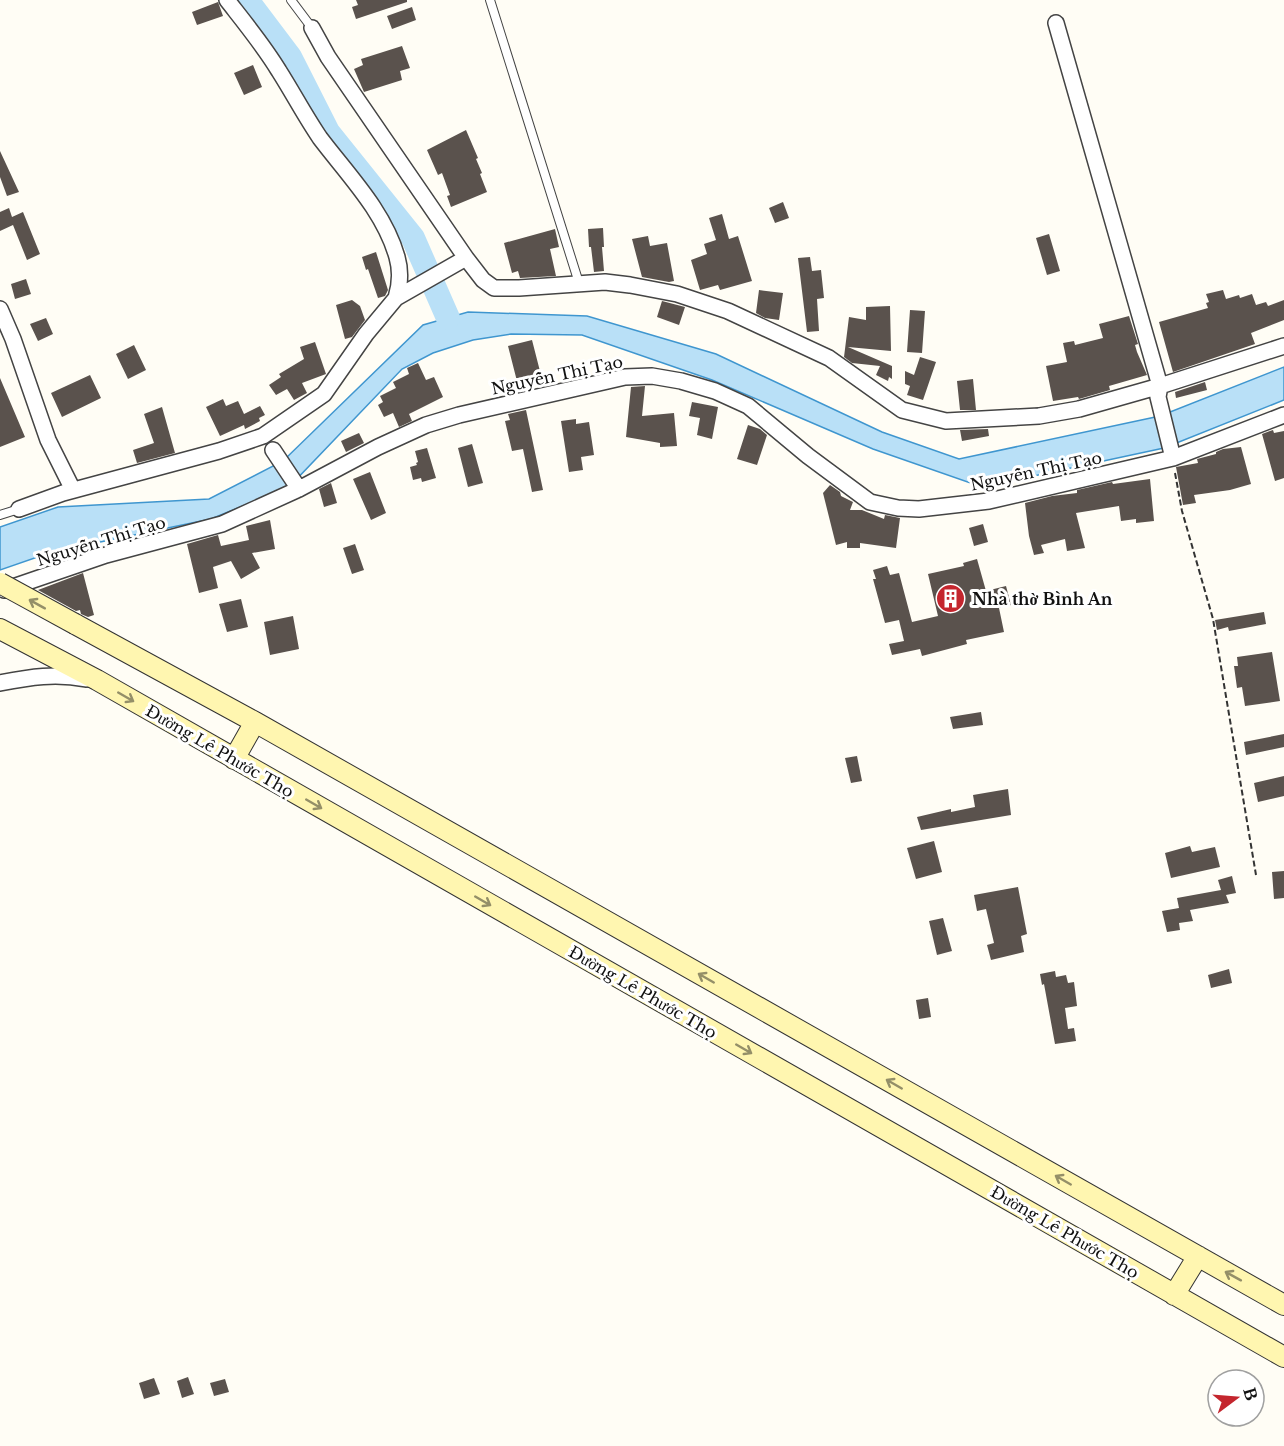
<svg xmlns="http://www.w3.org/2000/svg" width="1284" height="1446" viewBox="0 0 1284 1446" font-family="'Libre Baskerville',serif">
<rect width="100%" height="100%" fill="#fffdf5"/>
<path fill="#b9e0f7" stroke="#3f96cf" stroke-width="1.5" d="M468,312l119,4 129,38 166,78 77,27 201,-43 124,-49v33l-120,48 -182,39 -109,-38 -161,-69 -130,-45 -71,-1 -38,6 -40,13 -31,16 -113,118 -78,32 -159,33 -52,18v-43l58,-20 151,-8 74,-38 140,-136z"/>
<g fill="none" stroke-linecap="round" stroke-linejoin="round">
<path stroke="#b9e0f7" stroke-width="24" d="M247,0l43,57 38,75 85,106 35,80"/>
</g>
<path fill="#5a524d" d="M356,0h51v2l-51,17 -4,-12 6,-2z
M218,2l5,14 -26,9 -5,-13z
M412,7l4,13 -24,9 -5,-13z
M402,46l8,22 -10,3 2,9 -38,12 -10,-23 9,-4 -2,-6z
M253,65l9,22 -18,8 -10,-22z
M466,130l12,28 -2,1 6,14 -2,1 7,18 -36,15 -4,-11 3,-1 -8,-22 -4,2 -11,-25z
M0,151l19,41 -12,4 -7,-19z
M783,202l6,16 -14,5 -6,-15z
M9,208l3,9 11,-5 17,42 -13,6 -14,-35 -13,6v-19z
M722,214l7,25 9,-3 14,45 -32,9 -2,-5 -18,5 -9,-30 16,-6 -3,-10 12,-4 -7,-22z
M603,228l1,19h-2l2,24 -10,1 -3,-25h-2l-1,-18z
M555,229l4,18 -9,2 6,27 -36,2 -2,-7 -6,2 -8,-30z
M1049,234l11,37 -13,4 -11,-37z
M648,236l2,10 17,-3 7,38 -5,1 -27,-5 -10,-38z
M376,252l12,38 -3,6 -7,2 -10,-29 -2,1 -4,-13z
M810,257l2,14 9,-1 3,28 -7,1 2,32 -12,1 -9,-74z
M26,279l5,15 -16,5 -4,-15z
M759,290l24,3 -4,27 -14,-2 -9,-5z
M1223,290l3,9 13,-4 1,3 12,-4 4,11 10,-3 2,4 16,-6v20l-33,13 4,11 -82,28 -14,-50 49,-14 -2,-5 3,-1 -3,-8z
M352,300l8,6 5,14 -13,17 -7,2 -9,-34z
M662,301l23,6 -6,18 -22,-8z
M890,306l1,45 -43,-4 44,19v13l-3,-2 -1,4 -12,-6 4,-9 -28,-3 -8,-6 5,-40 17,3v-13z
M910,310l15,1 -3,42 -15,-1z
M1129,316l9,28 -3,1 2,7 10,23 -38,11 1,4 -31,9 -1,-2 -25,4 -7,-35 21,-4 -4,-19 11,-2 1,4 28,-7 -4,-14z
M46,318l7,16 -15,7 -8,-17z
M532,340l11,43 -24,6 -11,-43z
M315,342l11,32 -24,9 5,10 -13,7 -7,-11 -11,6 -7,-10 12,-8 -2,-3 25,-15 -4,-12z
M134,345l12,25 -18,9 -12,-25z
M920,357l16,5 -13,38 -16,-5 3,-9 -5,-2v-13l9,4z
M418,363l8,17 8,-3 9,20 -34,17 3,7 -13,6 -6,-14 -9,4 -6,-12 5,-3 -3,-6 16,-8 -3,-6 16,-8 -2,-6z
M90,375l11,23 -39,19 -11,-24z
M0,378l25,59 -25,10z
M973,379l3,31h-16l-3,-29z
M1205,382l2,8 -31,8 -1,-6z
M645,386l-3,30 32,-3 3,33 -17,1v-4l-34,-6 5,-50z
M223,399l3,7 12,-5 6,13 16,-8 5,9 -6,3 1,3 -15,8 -1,-4 -24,11 -14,-29z
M692,402l26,5 -6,32 -15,-4 3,-17 -11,-2z
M162,407l13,46 -38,10 -4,-13 21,-7 -10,-29z
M526,410l17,80 -11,2 -9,-43 -11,2 -7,-30 5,-1 -2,-6z
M576,419v5l13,-2 5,33 -13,2 2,13 -14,2 -8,-51z
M748,425l12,4 7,6 -10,30 -20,-6z
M988,429l1,7 -27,5 -2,-11z
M1273,430l1,3 10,-2v47l-9,3 -13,-47z
M359,433l5,10 -18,9 -5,-11z
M472,444l11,39 -15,4 -10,-39z
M1241,447l10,37 -21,6 -36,5 2,8 -13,2 -7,-38 22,-4 -1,-4 19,-5v-2l7,-3z
M427,448l9,30 -14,4 -1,-4 -8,2 -3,-13 7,-2 -1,-2 2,-1 -3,-11z
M370,472l16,41 -15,7 -18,-41z
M1150,479l4,42 -18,2v-4l-15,2 -2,-15 -43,7 9,35 -18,3 -2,-12 -24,6 3,8 -10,2 -5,-19 -4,-33 27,-7 25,-3v-3l35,-8 1,2z
M331,483l6,20 -13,4 -5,-18z
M830,485l10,7 1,4 12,6 -3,8h12l22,9 1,-4 15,3 -4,30 -36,-5v5h-13v-6l-11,3 -13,-52z
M270,520l5,29 -23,4 8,15 -19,11 -10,-18 -18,6 5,21 -19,5 -12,-49 31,-9 3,11 28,-6 -3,-14z
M983,524l5,18 -14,4 -5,-18z
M355,544l9,26 -12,4 -9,-26z
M977,559l9,32 20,-5 5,19 -12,3 5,24 -38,8 1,4 -45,12 -2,-7 -28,6 -3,-11 15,-3 -5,-21 -14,3 -12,-44h3l-3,-9 14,-4 3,9 9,-2 13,49 26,-6 -10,-42 36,-8 -1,-3z
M83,573l11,42 -6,2 -7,-3 -1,-4 -4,1 -38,-21z
M241,599l7,28 -21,5 -8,-28z
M1264,612l2,12 -37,7 -1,-4 -11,3 -2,-10z
M293,616l6,33 -29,6 -6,-33z
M1272,652l8,49 -35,5 -3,-19 -5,1 -3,-22h4l-1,-9z
M981,712l2,13 -30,4 -3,-12z
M1284,734v13l-38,8 -2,-13z
M857,756l5,25 -11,2 -6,-25z
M1284,776v20l-26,6 -4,-19z
M1008,789l3,26 -90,15 -4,-13 34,-8v3l24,-5 -2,-12z
M934,841l8,31 -26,7 -9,-31z
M1190,846l2,6 23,-5 5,20 -49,11 -6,-25z
M1284,871v27l-10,1 -2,-27z
M1232,876l4,17 -10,2 3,8 -39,7 3,11 -14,2 1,7 -13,2 -5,-21 17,-3 -2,-10 44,-8 -3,-10z
M1018,887l9,47 -6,2 3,16 -33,8 -4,-15 7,-2 -8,-34 -9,2 -3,-16z
M943,918l9,33 -15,4 -8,-34z
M1229,969l3,14 -21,5 -3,-13z
M1055,971l1,6 10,-2 2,8 6,-1 3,24 -12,2 3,21 6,-1 2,13 -21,3 -11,-60 -2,1 -2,-11z
M928,998l3,19 -12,2 -3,-19z
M188,1377l6,17 -12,4 -5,-17z
M154,1378l6,16 -16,5 -5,-16z
M225,1379l4,13 -15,4 -4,-13z"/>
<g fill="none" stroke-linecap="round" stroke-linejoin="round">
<defs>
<path id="lane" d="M291,0l21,28
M490,0l89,283
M0,515l19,-6"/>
<path id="street" d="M227,0c18,23 37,46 52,71 14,22 26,45 41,67 28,37 64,73 77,119 4,14 3,28 -1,41
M1056,23l104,363 -2,11 15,61
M312,28l16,29 138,201
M0,309l13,30 35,101 25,50
M273,450l26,39
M19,509l44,-16 156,-42 44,-15 61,-42 42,-60 30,-36 70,-40 17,22 11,8h25l86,-6 25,3 47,9 51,17 101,47 73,52 44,11 93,-5 40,-7 81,-23 124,-40
M4,590l102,-35 116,-31 77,-35 79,-42 48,-22 33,-10 166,-38 27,-1 29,5 34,10 33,15 60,50 62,46 28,6 21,1 70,-8 184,-43 111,-43
M0,683c30,-6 56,-10 86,-4"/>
<path id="secondary" d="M75,624l180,98 1029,583
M0,629l97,51 1187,677
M234,759l21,-37
M1174,1295l24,-39"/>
</defs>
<use href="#lane" stroke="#444" stroke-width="10"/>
<use href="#street" stroke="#444" stroke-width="18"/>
<use href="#secondary" stroke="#333" stroke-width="22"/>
<path stroke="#333" stroke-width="2" stroke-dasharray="6 3" stroke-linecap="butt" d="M1175,473l7,38 31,108 43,256"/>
<use href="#lane" stroke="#fff" stroke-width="8"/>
<use href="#street" stroke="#fff" stroke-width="15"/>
<use href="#secondary" stroke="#fff6b0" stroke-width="20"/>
<defs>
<path id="secondary-bridge" d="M0,583l75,41"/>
</defs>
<use href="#secondary-bridge" stroke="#333" stroke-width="22" stroke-linecap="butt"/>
<use href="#secondary-bridge" stroke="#fff6b0" stroke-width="20"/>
</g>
<defs><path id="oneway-shaft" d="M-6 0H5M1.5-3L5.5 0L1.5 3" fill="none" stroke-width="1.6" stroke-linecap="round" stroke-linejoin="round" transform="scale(1.5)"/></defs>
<g stroke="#948f68">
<use href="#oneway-shaft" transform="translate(37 604) rotate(-151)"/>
<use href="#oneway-shaft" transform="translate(126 697) rotate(30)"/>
<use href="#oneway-shaft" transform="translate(314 804) rotate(30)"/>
<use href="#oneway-shaft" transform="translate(483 901) rotate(30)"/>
<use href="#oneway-shaft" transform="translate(706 978) rotate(-150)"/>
<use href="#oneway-shaft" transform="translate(744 1049) rotate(30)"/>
<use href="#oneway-shaft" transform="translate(894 1084) rotate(-150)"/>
<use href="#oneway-shaft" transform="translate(1063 1180) rotate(-150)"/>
<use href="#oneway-shaft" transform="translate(1233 1276) rotate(-151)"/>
</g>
<defs>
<symbol id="building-disc" viewBox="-11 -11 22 22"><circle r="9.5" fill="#c4262e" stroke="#fff"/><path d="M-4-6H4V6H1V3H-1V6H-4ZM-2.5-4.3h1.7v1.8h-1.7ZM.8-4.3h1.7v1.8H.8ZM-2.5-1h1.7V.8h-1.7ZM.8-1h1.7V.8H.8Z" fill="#fff"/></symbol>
</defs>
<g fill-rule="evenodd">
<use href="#building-disc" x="934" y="582" width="33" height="33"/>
</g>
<g text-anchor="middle" stroke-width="6" stroke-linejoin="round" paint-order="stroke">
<g font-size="16" fill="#111" stroke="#fff">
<text transform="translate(557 375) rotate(-12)" y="6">Nguyễn Thị Tạo</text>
<text transform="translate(1036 471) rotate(-12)" y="6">Nguyễn Thị Tạo</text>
<text transform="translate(101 541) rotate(-17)" y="6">Nguyễn Thị Tạo</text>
<text transform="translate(220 751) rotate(30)" y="6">Đường Lê Phước Thọ</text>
<text transform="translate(643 992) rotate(30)" y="6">Đường Lê Phước Thọ</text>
<text transform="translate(1065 1232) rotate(30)" y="6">Đường Lê Phước Thọ</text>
</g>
<g font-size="16" font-weight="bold" fill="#111" stroke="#fff" text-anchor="start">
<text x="972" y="605">Nhà thờ Bình An</text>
</g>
</g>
<g transform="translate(1236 1398) rotate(74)"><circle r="28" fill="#ffffff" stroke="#a0a0a0" stroke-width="1.5"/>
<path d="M0-4.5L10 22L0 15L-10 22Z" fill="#c4262e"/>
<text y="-9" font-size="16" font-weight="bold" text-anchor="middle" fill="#111111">B</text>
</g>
</svg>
